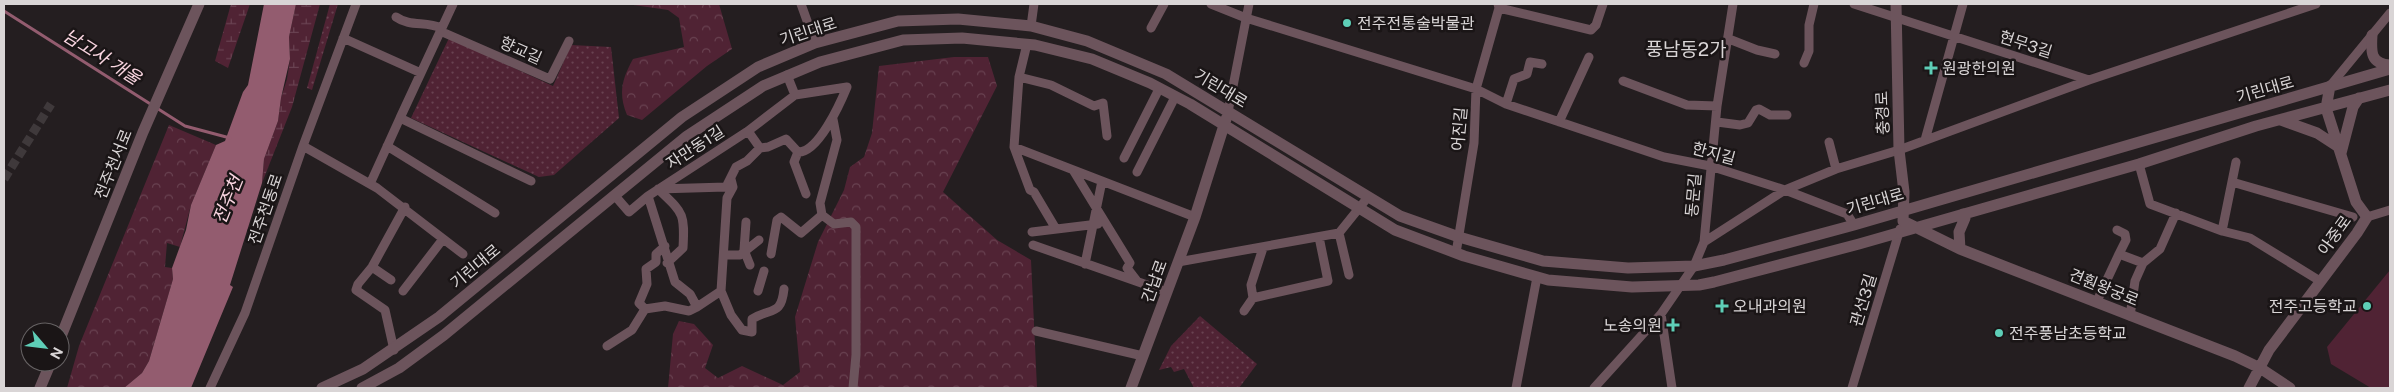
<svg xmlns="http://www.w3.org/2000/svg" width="2394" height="392" viewBox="0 0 2394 392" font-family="'Public Sans','Noto Sans KR',sans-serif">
<defs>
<pattern id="grass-dots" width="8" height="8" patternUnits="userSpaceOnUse" patternTransform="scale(1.25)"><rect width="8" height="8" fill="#502334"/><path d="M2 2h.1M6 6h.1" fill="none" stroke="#694251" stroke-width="1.8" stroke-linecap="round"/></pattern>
<pattern id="forest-crowns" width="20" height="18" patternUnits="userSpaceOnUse" patternTransform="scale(1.25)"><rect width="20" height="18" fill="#502334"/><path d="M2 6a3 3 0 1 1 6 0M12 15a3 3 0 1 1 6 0" fill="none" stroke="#694251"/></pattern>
<pattern id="wetland-marsh" width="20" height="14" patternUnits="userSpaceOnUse" patternTransform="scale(1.25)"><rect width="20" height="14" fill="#502334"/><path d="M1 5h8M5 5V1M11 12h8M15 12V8" fill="none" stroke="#694251"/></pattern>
</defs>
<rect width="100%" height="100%" fill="#241e20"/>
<path fill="url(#grass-dots)" d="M330,4h8l-26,86 -5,-2z
M449,38l104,48 18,-41 40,2 8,71 -65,57 -15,2 -128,-59z
M1200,316l57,48 -18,24h-45l-10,-19 -10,3 -3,-5 -12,3 12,-24z"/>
<path fill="url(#forest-crowns)" d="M627,4h92l13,45 -25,17 -65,54 -15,-5c-9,-22 -5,-36 6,-56l51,-12 -5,-29 -11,-8z
M954,57h34l9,29 -54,106 54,48 34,20 6,128h-369l5,-54 6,-13 15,3 19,21 -8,23 13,10 24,-12 41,19 17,-13 -5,-55 23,-75 26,-52 6,-23 14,-10 8,-24 7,-67z
M169,125l47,20 -25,60 -11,42 -13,-4 -2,24 7,1 1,11 -24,82 -7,12 -18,15h-57l12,-42z"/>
<path fill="url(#wetland-marsh)" d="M231,4h19l-22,64 -13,-7z
M296,4h24l-28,103 -30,76 2,-24 14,-38 3,-23 6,-19 3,-20 -1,-22z"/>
<path fill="#502334" d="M2390,270v118h-19l-40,-24 -4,-17z"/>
<path fill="#935c6f" d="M264,4h32l-7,33 1,22 -9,39 -3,23 -14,38 -2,24 -32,102 3,2 -42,101h-67l18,-15 7,-12 24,-82 -1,-11 14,-38 5,-25 25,-60 9,-4 18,-49 5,-7z"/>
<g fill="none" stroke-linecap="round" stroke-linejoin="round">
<path stroke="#935c6f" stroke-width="3" d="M4,11l181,115 45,12"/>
<path stroke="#3f393b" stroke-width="9" stroke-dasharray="9 4.5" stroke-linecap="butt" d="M4,179l47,-75"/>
<path stroke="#6c545c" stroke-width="9" d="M453,4l-53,114 131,63
M801,4l14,39
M1211,4l35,14 230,71 30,15 158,53 46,9 75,24 62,24 7,11
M1854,4l235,76
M1499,8l92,22 5,-5 7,-21
M396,17c14,10 30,4 45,11
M1031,26l3,-22
M1151,28l13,-24
M440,31l110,48 19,-38
M343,38l78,35
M1729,39l28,11 18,4
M1027,44l-8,33 -5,70 16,43 4,2 22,37
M1804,63l5,-12v-26l5,-21
M1019,77l32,8 43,21 9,-3 4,33
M1623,81l64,24 30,1
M2330,86l60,-73
M795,95l52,-8
M1506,104l8,-25 13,-5 3,-12 12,2
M1228,112l21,-108
M1559,122l30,-65
M1717,122l23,3 8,-2 8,-13 3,-1 11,6h17
M748,131l12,17
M1925,140l38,-136
M1829,142l7,27
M303,146l74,42 86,66
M387,146l108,67
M1014,147l181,70
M798,152c20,1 42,-48 49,-65
M798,152l-4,10 12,32
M1124,158l35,-69
M2139,164l11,40 72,27 28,7 70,43
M1073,170l57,93 -3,5 10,13
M1137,172l38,-75
M731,179l2,8 -6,11 -6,93 10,24 11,15 10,2v-13c19,-12 29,-2 32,-30
M2232,182l121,35
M370,184l30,-66
M658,189l68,-2 10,-20 11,-6 13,-13 8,-1 18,-8 12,13
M658,189c25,24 27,23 25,59l-16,15
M648,196l27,86 15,12 7,13 24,-16
M616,197l13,15 19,-16 100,-65 47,-36 -8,-20
M822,215l12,9 17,-2 5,5v128l-3,33
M822,215l-2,-12 17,-63 -4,-21
M2367,217l23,-7
M746,222l-2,28 6,15
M2117,230l8,4 1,6 -7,14
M2222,231l14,-69
M1032,232l66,-8
M1339,233l10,42
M1704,242l13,-136 16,-102
M1033,245l134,47
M1263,248l-12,37 2,13 75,-17 -9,-44
M1456,253l18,-110 2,-54 23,-81 -1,-4
M771,254l6,-34 4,-3 20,16 21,-18
M724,255h16l19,-15
M1178,262l161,-29 29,-36
M1085,264l17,-83
M372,267l19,13
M403,291l40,-52
M758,291l6,-20
M2097,301l22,-47 24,9
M645,309l-6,-6 8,-19 -1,-15 10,-7v-8l9,-8
M1244,311l9,-13
M1661,314l11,74
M2130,316l5,-35 8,-18 17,-14 16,-36
M1036,331l107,25
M607,346l25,-16 13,-21 20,-3 24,5 8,-4
M394,350l-9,-40 -29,-20 2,-6 14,-17 33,-60
M210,388l35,-75 58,-167 53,-142
M1516,388l21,-111
M1594,388l67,-74 33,-48 10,-24 81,-52 51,-21 63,-19 190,-70 227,-76
M1852,388l48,-159"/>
<path stroke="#6c545c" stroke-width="11" d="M1896,4l3,146 5,42 -1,29 57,28 275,107 25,12 30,20
M2372,35c-1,16 -2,29 18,30
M2281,120l36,13 23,15
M2341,153l12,-46 6,-9
M1960,249l-1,-17 6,-14 -2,-4
M60,339l83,-207 56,-128
M40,388l11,-26
M322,388l41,-19 76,-52 243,-200 76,-50 57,-24 83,-22 60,-2 73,7 56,15 79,33 234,142 59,21 84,24 85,7 66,-2 30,-6 130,-35 536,-156
M362,388l37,-20 45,-33 243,-199 76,-50 57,-24 83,-22 59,-2 73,7 57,14 58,24 40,21 205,126 69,26 84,24 84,7 67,-2 15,-3 145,-38 280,-80 117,-38 134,-36
M1131,388l64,-171 31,-98
M2249,388l20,-38 88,-117 10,-16 -11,-15 -30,-94 4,-22"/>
</g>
<g fill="#5eceb7" stroke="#1a1516" stroke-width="2">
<circle cx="1347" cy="23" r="5"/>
<path d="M1928.5 60.5h5v5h5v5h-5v5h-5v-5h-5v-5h5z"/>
<path d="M1719.5 298.5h5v5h5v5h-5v5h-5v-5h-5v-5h5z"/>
<circle cx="2367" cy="306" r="5"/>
<path d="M1670.5 317.5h5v5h5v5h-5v5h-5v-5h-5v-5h5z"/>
<circle cx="1999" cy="333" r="5"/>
</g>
<g text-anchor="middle" stroke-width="5" stroke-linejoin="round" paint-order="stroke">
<g font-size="16" fill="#d9d5d6" stroke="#1a1516" text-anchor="start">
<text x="1357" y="29">전주전통술박물관</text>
<text x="1942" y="74">원광한의원</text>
<text x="1733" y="312">오내과의원</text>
<text x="2357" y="312" text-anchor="end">전주고등학교</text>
<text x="1662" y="331" text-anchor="end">노송의원</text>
<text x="2009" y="339">전주풍남초등학교</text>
</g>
<g font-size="16" fill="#d9d5d6" stroke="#1a1516">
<text transform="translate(808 31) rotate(-18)" y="6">기린대로</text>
<text transform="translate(2026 44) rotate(18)" y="6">현무3길</text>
<text transform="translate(521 50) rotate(24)" y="6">향교길</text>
<text transform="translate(1221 88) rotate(31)" y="6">기린대로</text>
<text transform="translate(2265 89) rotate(-16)" y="6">기린대로</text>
<text transform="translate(1882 113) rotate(-92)" y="6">충경로</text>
<text transform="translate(1459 129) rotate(-85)" y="6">어진길</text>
<text transform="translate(695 147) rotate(-33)" y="6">자만동1길</text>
<text transform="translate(1714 153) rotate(15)" y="6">한지길</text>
<text transform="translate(113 164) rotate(-68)" y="6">전주천서로</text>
<text transform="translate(1693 195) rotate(-85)" y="6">동문길</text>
<text transform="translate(1875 201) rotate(-16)" y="6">기린대로</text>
<text transform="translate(265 209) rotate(-71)" y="6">전주천동로</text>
<text transform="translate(2334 235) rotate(-54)" y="6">아중로</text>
<text transform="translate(475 266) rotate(-40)" y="6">기린대로</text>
<text transform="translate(1154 281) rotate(-70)" y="6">간납로</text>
<text transform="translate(2104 287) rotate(22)" y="6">견훤왕궁로</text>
<text transform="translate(1863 300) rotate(-73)" y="6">관선3길</text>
</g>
<g font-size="18" font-style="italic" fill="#f9d5e0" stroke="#1a1516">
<text transform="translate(102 57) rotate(32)" y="6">남고사 개울</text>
<text transform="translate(228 200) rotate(-68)" y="6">전주천</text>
</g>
<g font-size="19" fill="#d9d5d6" stroke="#1a1516">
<text x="1686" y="56">풍남동2가</text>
</g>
</g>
<rect width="2394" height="392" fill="none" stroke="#d9d5d6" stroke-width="10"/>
<g transform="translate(45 347) rotate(118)"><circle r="24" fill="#1a1516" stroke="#666263"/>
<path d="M0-4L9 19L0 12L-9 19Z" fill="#5eceb7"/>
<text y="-8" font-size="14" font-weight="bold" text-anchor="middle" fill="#d9d5d6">N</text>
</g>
</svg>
